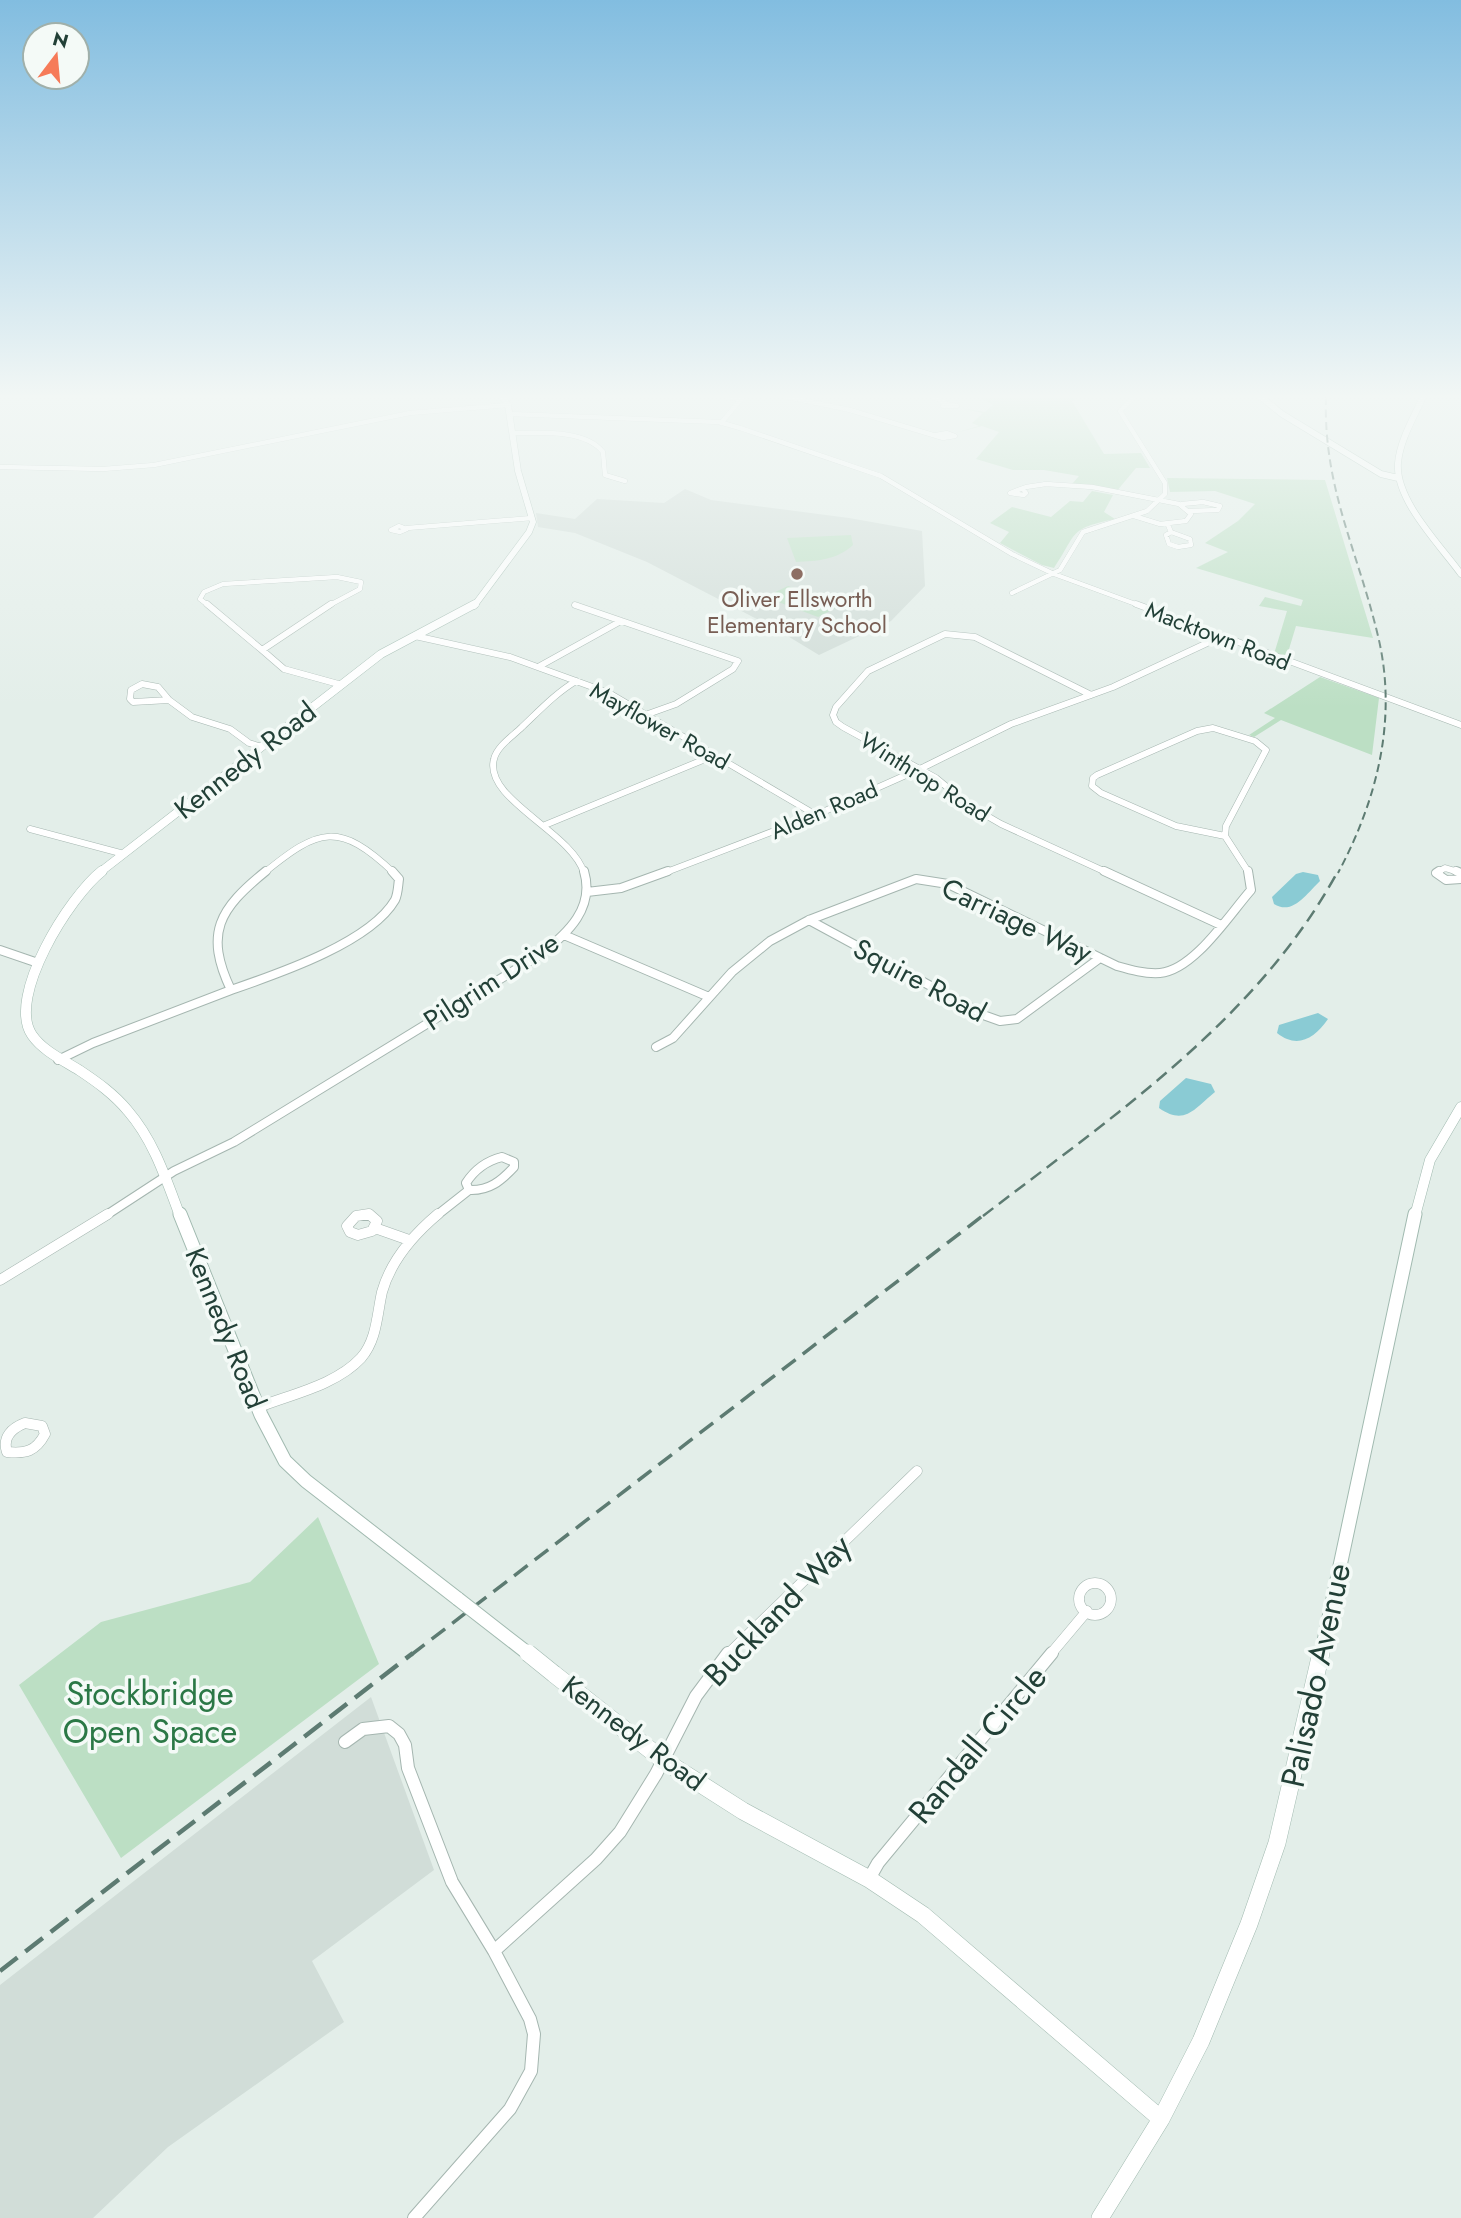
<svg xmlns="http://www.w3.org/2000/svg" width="1461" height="2218" viewBox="0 0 1461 2218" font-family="Jost,sans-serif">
<rect width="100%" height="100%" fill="#e3eee9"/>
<path fill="#d1ddd8" d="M685,489l26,11 138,18 73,13 3,55 -34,35 -72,34 -43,-26 -129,-67 -72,-29 -37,-6 -2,-14 39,6 22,-20 67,4z
M371,1697l63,173 -122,91 32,61 -176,125 -75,71h-93v-233z"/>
<path fill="#bcdfc4" d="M978,397h100l-6,4 32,53 37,-1 9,15h-14l-20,24 -44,-8 7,-8 -35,-6h-31l-37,-11 23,-27 -17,-6 -27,7 24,-7 -7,-3 11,-10 -23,-5 25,4 8,-7z
M1167,478l158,2 48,158 -77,-12 -10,33 -12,-5 13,-43 -28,-5 6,-9 36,9 2,-6 -107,-32 32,-16 -23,-9 33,-22 17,-17 -40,-13 -45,1z
M1092,491l21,4 -9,17 11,7c-48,10 -37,14 -61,49l-12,-3 -42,-22 9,-11 -19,-9 22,-16 39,10 19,-16 13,1z
M851,535l2,10c-16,15 -36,16 -57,17l-9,-24z
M788,586l52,20 -22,11 -53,-20z
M1320,677l59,21 -7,57 -91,-35 -27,17 -5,-2 26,-17 -11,-5z
M318,1517l61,147 -258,194 -102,-173 82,-63 149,-40z"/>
<path fill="#8acbd4" d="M1303,872l15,3 2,6c-13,12 -27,35 -46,23l-2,-7 24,-23z
M1318,1013l10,6c-14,20 -31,30 -51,14l2,-8z
M1186,1078l25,6 4,8c-21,17 -30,34 -56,16l1,-7z"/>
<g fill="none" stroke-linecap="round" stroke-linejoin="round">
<defs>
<path id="street-far4" d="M729,397l12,3
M787,397l63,13 93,28 12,-2 -8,-3 -11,2
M934,397l13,7
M947,404l10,2h-14z
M510,414l209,8 21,6 141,48 131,78 42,20 87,32
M721,423l22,-26
M513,433c27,0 72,-4 90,19l2,23 20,6
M0,467l103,2 51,-4 256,-52 98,-8
M1023,489l3,4 -2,2 -14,-2 16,-6 20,-3 46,3 87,17 12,10 -5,7 -26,3 -26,-8
M1182,504l21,-2 17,4 -2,4 -28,1
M1168,525l3,7
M399,526l8,3 -7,3 -9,-2z
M407,528l125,-10
M1171,532l19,7 1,6 -13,2 -9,-3 -3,-9z
M1012,593l48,-23 23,-38 64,-21 18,-17v-11l-45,-72 14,-14
M575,605l3,1
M209,606l-9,-7 4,-7 19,-8 114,-7 24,5 -1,7 -32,17"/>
<path id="street-far3" d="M207,604l55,46 69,-46
M1136,604l325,121
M575,605l163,56 -5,8 -57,35 -28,10
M415,636l95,21 99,36 207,122
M262,650l22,19 58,16
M538,667l83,-46
M576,681c-20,12 -36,29 -54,46 -9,9 -25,19 -28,32 -11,40 78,73 90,114
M142,684l16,3 11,13 -36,2 -3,-3 1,-9z
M1091,695l-116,-58 -30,-3 -77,37 -32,36 -3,8 3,7 7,5 93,51 34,28 31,18 107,49
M169,700l23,17 38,12 19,14 13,4
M1213,728l42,13 11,9 -40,76 -1,10 -49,-10 -75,-33 -9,-7 1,-8 4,-3 100,-44z
M545,825l170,-70
M30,829l94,25
M1225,836l24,37
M264,873c55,-45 75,-52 130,0
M664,873l152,-58 108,-48 87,-43 102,-37 107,-50
M1436,873l9,-5 16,5"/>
<path id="street-far2" d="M1104,871l117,54
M1439,871l-3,2 10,7 15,-1
M1456,871l5,2
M587,892l34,-4 47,-17
M809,920l177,96 14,5 17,-2 83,-61
M564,935l145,62
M0,950l38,13
M231,990c-27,-57 -12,-81 35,-119
M231,990c46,-16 139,-47 164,-90 3,-6 3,-14 4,-21l-7,-8
M656,1047l17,-9 59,-66 38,-31 39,-21 107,-41 32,5 169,82c14,4 28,8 43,7 34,-3 69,-58 91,-83l-3,-19
M58,1060l35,-17 138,-53
M502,1157l12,5v5c-13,14 -25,24 -45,23l-3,-7c9,-14 20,-22 36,-26z
M105,1216l69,-45 60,-29 307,-188c27,-21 54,-46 43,-83
M358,1216h13
M436,1216l33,-26"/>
<path id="street-far1" d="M369,1214l8,7 -5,10 -14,4 -8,-3 -3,-6 9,-10z
M375,1228l34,12
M0,1280l108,-66
M259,1407c33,-13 77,-22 102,-49 16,-18 16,-44 21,-66 9,-32 31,-57 56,-78
M25,1423l17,3 3,8c-9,17 -19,20 -38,18 -5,-15 5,-24 18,-29z
M1079 1599a16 16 0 1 1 32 0a16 16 0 1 1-32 0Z
M727,1655l190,-184
M1050,1655l37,-44"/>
<path id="street" d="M345,1742l18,-13 26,-3 10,8 6,11 3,23 44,114 42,69 36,68 4,15 -3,37 -21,38 -96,109
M869,1879l9,-16 174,-210
M494,1951l102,-92 24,-27 36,-58 40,-78 32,-43"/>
<path id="secondary-far4" d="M1261,397l21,17 99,60 17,4
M1423,397c-9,20 -23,43 -25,66 -3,37 42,82 63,111
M474,606l55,-74 4,-10 -15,-51 -10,-66 -5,-8"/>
<path id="secondary-far3" d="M99,873l282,-219 94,-50"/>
<path id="secondary-far2" d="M102,871c-32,25 -96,126 -70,164 11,16 31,25 47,35 18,12 35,24 49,41 26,30 38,68 52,105
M1415,1216l15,-56 31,-53"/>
<path id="secondary-far1" d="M180,1214l81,201 24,46 21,20 152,118
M1321,1655l94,-441"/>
<path id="secondary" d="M554,1674l109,86 80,51 126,68 54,36 238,204
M1100,2218l61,-99 40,-78 48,-117 28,-81 44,-190"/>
</defs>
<use href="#street-far4" stroke="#a5b6b0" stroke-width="5"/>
<use href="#street-far3" stroke="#a5b6b0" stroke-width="7"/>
<use href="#street-far2" stroke="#a5b6b0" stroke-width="10"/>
<use href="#street-far1" stroke="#a5b6b0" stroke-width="11"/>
<use href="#street" stroke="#a5b6b0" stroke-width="14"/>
<use href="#secondary-far4" stroke="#a1bab0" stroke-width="7"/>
<use href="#secondary-far3" stroke="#a1bab0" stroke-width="9"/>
<use href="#secondary-far2" stroke="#a1bab0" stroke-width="11"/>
<use href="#secondary-far1" stroke="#a1bab0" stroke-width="15"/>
<use href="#secondary" stroke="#a1bab0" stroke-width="18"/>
<use href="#street-far4" stroke="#fff" stroke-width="4.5"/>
<use href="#street-far3" stroke="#fff" stroke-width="6"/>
<use href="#street-far2" stroke="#fff" stroke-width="8"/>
<use href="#street-far1" stroke="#fff" stroke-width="10"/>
<use href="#street" stroke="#fff" stroke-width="12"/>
<use href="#secondary-far4" stroke="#fff" stroke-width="6"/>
<use href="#secondary-far3" stroke="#fff" stroke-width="8"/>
<use href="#secondary-far2" stroke="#fff" stroke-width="10"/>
<use href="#secondary-far1" stroke="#fff" stroke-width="13"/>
<use href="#secondary" stroke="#fff" stroke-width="17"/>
<path stroke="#5d7b72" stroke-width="2" stroke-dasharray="8 4.5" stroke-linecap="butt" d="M1326,397c-3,91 32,154 52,239 20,83 -1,164 -40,237"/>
<path stroke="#5d7b72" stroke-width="2.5" stroke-dasharray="13 7" stroke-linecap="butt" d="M983,1216c130,-100 275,-197 355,-345"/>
<path stroke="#5d7b72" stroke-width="3.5" stroke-dasharray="17 9" stroke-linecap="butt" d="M411,1655l574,-441"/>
<path stroke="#5d7b72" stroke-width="4.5" stroke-dasharray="22 10" stroke-linecap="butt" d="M0,1971l413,-318"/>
<defs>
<path id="secondary-bridge-far1" d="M458,1599l72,56"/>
<path id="secondary-bridge" d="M528,1653l26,21"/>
</defs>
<use href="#secondary-bridge-far1" stroke="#a1bab0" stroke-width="15" stroke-linecap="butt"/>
<use href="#secondary-bridge" stroke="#a1bab0" stroke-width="18" stroke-linecap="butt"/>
<use href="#secondary-bridge-far1" stroke="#fff" stroke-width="13"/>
<use href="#secondary-bridge" stroke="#fff" stroke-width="17"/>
</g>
<linearGradient id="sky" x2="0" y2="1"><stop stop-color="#82bde0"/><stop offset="0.56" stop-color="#f2f7f5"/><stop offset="1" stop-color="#f2f7f5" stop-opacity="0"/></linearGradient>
<rect width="1461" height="708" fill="url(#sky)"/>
<circle fill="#8d6e63" stroke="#f4faf7" stroke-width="2.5" cx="797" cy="574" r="7"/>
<g text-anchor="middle" stroke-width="7" stroke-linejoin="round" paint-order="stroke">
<g font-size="23" fill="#785e54" stroke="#f4faf7">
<text x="797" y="607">Oliver Ellsworth<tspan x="797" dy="26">Elementary School</tspan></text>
</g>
<g font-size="23" fill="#224037" stroke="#f4faf7">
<text transform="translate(1218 636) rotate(21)" y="8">Macktown Road</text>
<text transform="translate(660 726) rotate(29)" y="8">Mayflower Road</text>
<text transform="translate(925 777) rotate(32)" y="8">Winthrop Road</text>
<text transform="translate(824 810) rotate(-23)" y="8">Alden Road</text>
</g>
<g font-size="28" fill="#224037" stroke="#f4faf7">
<text transform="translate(245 760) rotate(-38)" y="10">Kennedy Road</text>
<text transform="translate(1017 920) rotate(25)" y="10">Carriage Way</text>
<text transform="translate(920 980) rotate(28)" y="10">Squire Road</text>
<text transform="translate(491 981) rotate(-33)" y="10">Pilgrim Drive</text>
<text transform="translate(226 1328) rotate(68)" y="10">Kennedy Road</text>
<text transform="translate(634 1733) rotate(37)" y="10">Kennedy Road</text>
</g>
<g font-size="33" fill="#224037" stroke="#f4faf7">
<text transform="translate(777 1610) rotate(-46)" y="12">Buckland Way</text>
<text transform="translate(1315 1675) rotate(-78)" y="12">Palisado Avenue</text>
<text transform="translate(977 1744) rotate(-50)" y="12">Randall Circle</text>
</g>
<g font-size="33" fill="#2b7846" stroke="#f4faf7">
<text x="150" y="1705">Stockbridge<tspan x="150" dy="38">Open Space</tspan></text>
</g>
</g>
<g transform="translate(56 56) rotate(16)"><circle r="33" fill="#f4faf7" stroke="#a0b0aa" stroke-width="2"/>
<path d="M0-5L12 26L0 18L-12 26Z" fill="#f67b59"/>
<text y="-10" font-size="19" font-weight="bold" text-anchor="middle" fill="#224037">N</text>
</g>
</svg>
